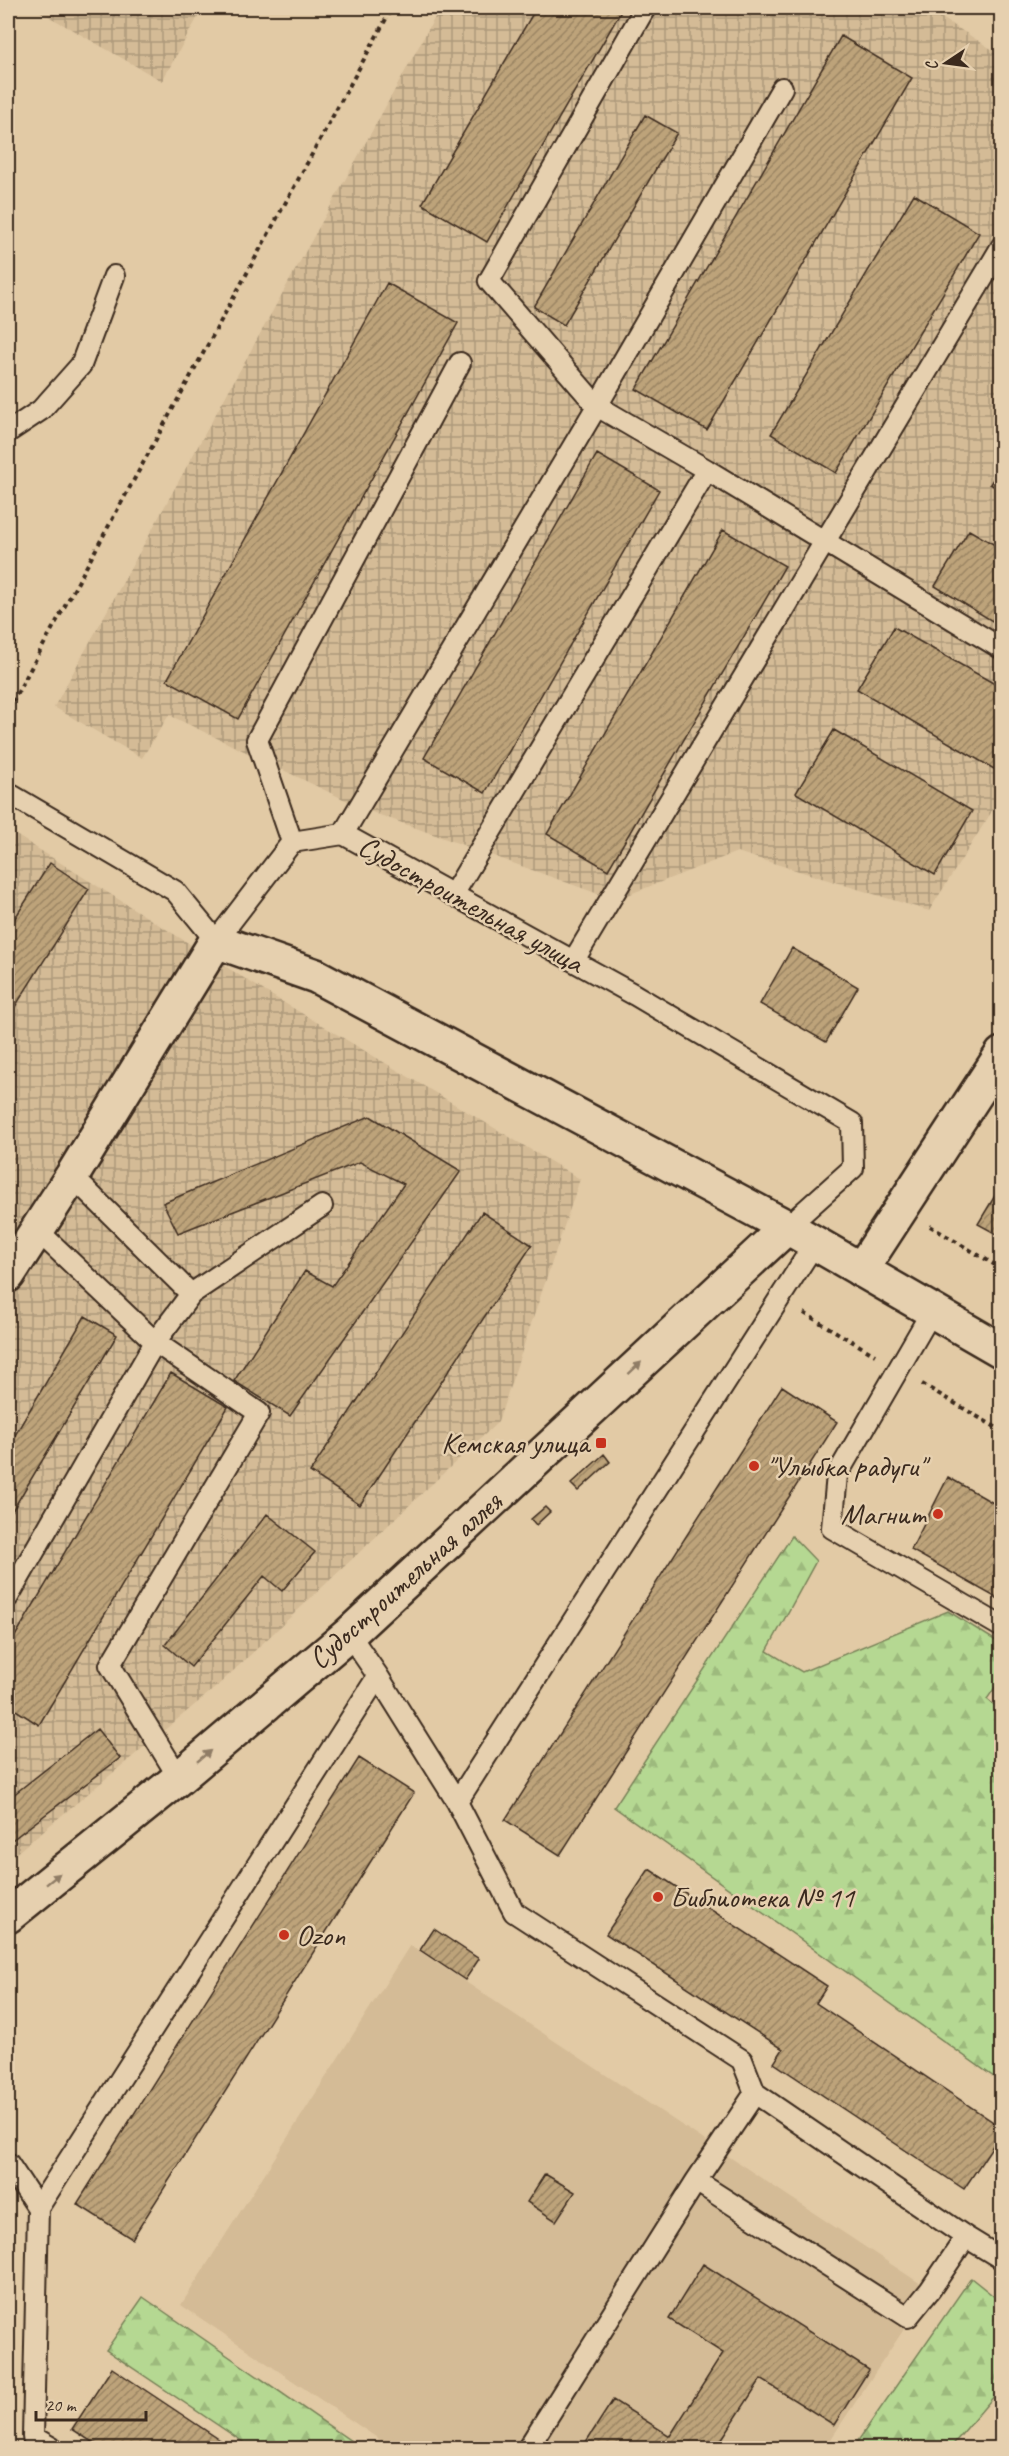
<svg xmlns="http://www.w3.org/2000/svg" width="1009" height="2456" viewBox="0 0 1009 2456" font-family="Caveat,sans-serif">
<defs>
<pattern id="industrial-grid" width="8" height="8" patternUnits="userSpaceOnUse" patternTransform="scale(1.5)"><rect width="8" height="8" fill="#d4bb96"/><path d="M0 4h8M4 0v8" fill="none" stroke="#ad987a"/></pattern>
<pattern id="forest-firs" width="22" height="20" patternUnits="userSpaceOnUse" patternTransform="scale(1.5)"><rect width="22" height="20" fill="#b5d892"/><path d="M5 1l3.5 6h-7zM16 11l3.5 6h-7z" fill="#9dba7d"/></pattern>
<pattern id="building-hatch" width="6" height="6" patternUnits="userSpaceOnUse" patternTransform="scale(1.5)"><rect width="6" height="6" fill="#bda37a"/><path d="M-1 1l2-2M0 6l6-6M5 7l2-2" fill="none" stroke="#9b8563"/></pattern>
</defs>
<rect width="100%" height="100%" fill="#e2caa5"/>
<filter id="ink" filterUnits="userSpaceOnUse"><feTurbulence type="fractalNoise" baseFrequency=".0167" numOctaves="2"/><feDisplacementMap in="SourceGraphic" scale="12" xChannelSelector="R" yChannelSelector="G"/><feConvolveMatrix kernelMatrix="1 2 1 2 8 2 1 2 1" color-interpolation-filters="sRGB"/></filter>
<g filter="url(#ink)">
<path fill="#d4bb96" d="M410,1945l520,345 -105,158h-433l-211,-143z"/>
<path fill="url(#industrial-grid)" d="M34,8h169l-41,73z
M440,8h486l75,47 1,294 -8,14 8,5 -1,429 -72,114 -192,-59 -122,48 -249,-90 -197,-95 -27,43 -88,-51z
M8,830l258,162 314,187 -82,243 -283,266 -207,172z"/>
<path fill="url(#forest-firs)" stroke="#788158" stroke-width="1.5" d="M792,1536l24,25 -49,90 35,21 146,-61 53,33v35l-14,20 15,12 -1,371 -387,-275z
M971,2278l30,24v86l-51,60h-97z
M143,2297l218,151h-109l-146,-98z"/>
<path fill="url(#building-hatch)" stroke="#3b2a1e" stroke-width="1.5" d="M536,8h87l-136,234 -65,-38z
M841,36l71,42 -205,352 -71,-41z
M645,115l32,18 -113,192 -30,-18z
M914,194l65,39 -143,240 -65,-39z
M387,283l71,40 -220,396 -71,-39z
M597,454l62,36 -174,303 -61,-35z
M1002,465v26l-12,-7z
M723,530l62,36 -177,304 -61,-36z
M969,530l33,19v78l-67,-41z
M894,627l108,61v70l-8,11 -137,-80z
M834,730l138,81 -37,64 -139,-82z
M50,863l39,26 -81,129v-89z
M792,948l66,39 -32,55 -66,-38z
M370,1116l91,55 -171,245 -56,-35 71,-110 27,15 72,-102 -44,-22 -182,71 -15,-30z
M1002,1184v53l-24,-13z
M482,1212l50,33 -172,260 -50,-33z
M85,1316l32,19 -109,183v-71z
M171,1373l57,34 -189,318 -31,-20v-57z
M782,1386l55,36 -277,433 -55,-35z
M604,1454l6,8 -32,29 -7,-7z
M948,1477l54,31v93l-91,-51z
M545,1507l5,5 -14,13 -5,-6z
M267,1514l48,38 -33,39 -18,-15 -73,91 -26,-22z
M97,1729l23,29 -112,85v-44z
M359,1758l55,35 -282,446 -55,-35z
M649,1869l178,117 -11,17 186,125v4l-38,57 -190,-126 9,-14 -177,-115z
M434,1929l45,30 -14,21 -45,-30z
M545,2174l30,18 -19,29 -29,-19z
M703,2264l166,106 -35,55 -73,-46 -45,69h-134l31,-48 57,36 53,-83 -54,-34z
M112,2368l120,80h-131l-29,-19z"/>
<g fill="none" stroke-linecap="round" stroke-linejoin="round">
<defs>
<path id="lane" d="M645,8l-156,273 108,125 185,-318
M8,432l33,-22 40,-45 33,-89
M707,470l295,179
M8,793l167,98 41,50 76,-99 51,-8 292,161 217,128 1,45 -66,59
M343,834l254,-428 110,64 -253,423
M292,842l-35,-102 203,-377
M574,960l428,-714
M72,1176l119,118
M37,1230l118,112 104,71 -149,252 69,113
M932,1311l-95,164 -5,53 170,99
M8,1597l147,-255 36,-48 131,-88
M349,1634l29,42 79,126 57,110 228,148 13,33 211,144 36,22
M457,1802l358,-559
M8,2163l30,45 -5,229 19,11
M696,2181l59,-88
M38,2208l340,-532
M528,2448l168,-267 212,136 22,-27 36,-53"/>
<path id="street" d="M861,1270l141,-216"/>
<path id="secondary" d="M8,1275l64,-99 144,-235 100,35 471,251 215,124
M8,1916l171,-138 170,-144 438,-407"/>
</defs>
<use href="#lane" stroke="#3b2a1e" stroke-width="24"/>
<use href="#street" stroke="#3b2a1e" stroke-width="38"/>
<use href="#secondary" stroke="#3b2a1e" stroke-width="38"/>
<path stroke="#3b2a1e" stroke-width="4" stroke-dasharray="4.5 4.5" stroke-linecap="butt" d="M8,710l384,-702
M930,1226l72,43
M804,1313l71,42
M922,1384l80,47"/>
<use href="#lane" stroke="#e6d0af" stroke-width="20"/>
<use href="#street" stroke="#e6d0af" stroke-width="33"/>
<use href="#secondary" stroke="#e6d0af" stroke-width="33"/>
</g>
<defs><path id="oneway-solid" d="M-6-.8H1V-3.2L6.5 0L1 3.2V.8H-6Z" transform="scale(1.5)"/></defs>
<g fill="#907d66">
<use href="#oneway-solid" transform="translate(635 1368) rotate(-43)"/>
<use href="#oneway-solid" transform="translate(204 1756) rotate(-40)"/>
<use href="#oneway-solid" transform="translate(53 1879) rotate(-39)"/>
</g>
</g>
<g fill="#c8321e" stroke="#e6d0af" stroke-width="2">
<rect x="595" y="1437" width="12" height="12" rx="3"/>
<circle cx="754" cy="1466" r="6"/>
<circle cx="938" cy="1514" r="6"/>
<circle cx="658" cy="1897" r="6"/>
<circle cx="284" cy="1935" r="6"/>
</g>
<g text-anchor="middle" stroke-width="5" stroke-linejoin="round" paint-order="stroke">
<g font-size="30" fill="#3b2a1e" stroke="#e6d0af">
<text transform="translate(471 904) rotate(29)" y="10">Судостроительная улица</text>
<text transform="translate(405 1580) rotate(-42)" y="10">Судостроительная аллея</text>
</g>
<g font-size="30" fill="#3b2a1e" stroke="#e6d0af" text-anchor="start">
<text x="589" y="1453" text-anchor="end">Кемская улица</text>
<text x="766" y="1476">"Улыбка радуги"</text>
<text x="926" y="1524" text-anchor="end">Магнит</text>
<text x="670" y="1907">Библиотека № 11</text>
<text x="296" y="1945">Ozon</text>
</g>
</g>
<rect width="1009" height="2456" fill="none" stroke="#e6d0af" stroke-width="30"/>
<rect x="15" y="15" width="979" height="2426" fill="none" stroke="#3b2a1e" stroke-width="2" filter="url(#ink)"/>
<g transform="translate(946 63) rotate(257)" stroke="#e6d0af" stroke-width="4.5" paint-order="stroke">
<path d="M0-4.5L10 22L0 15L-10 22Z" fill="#3b2a1e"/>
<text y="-9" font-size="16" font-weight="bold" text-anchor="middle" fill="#3b2a1e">С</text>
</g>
<path d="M36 2411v9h110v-9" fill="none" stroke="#3b2a1e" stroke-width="3"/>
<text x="45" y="2411" font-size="18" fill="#3b2a1e" stroke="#e6d0af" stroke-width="4.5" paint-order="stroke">20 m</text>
</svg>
